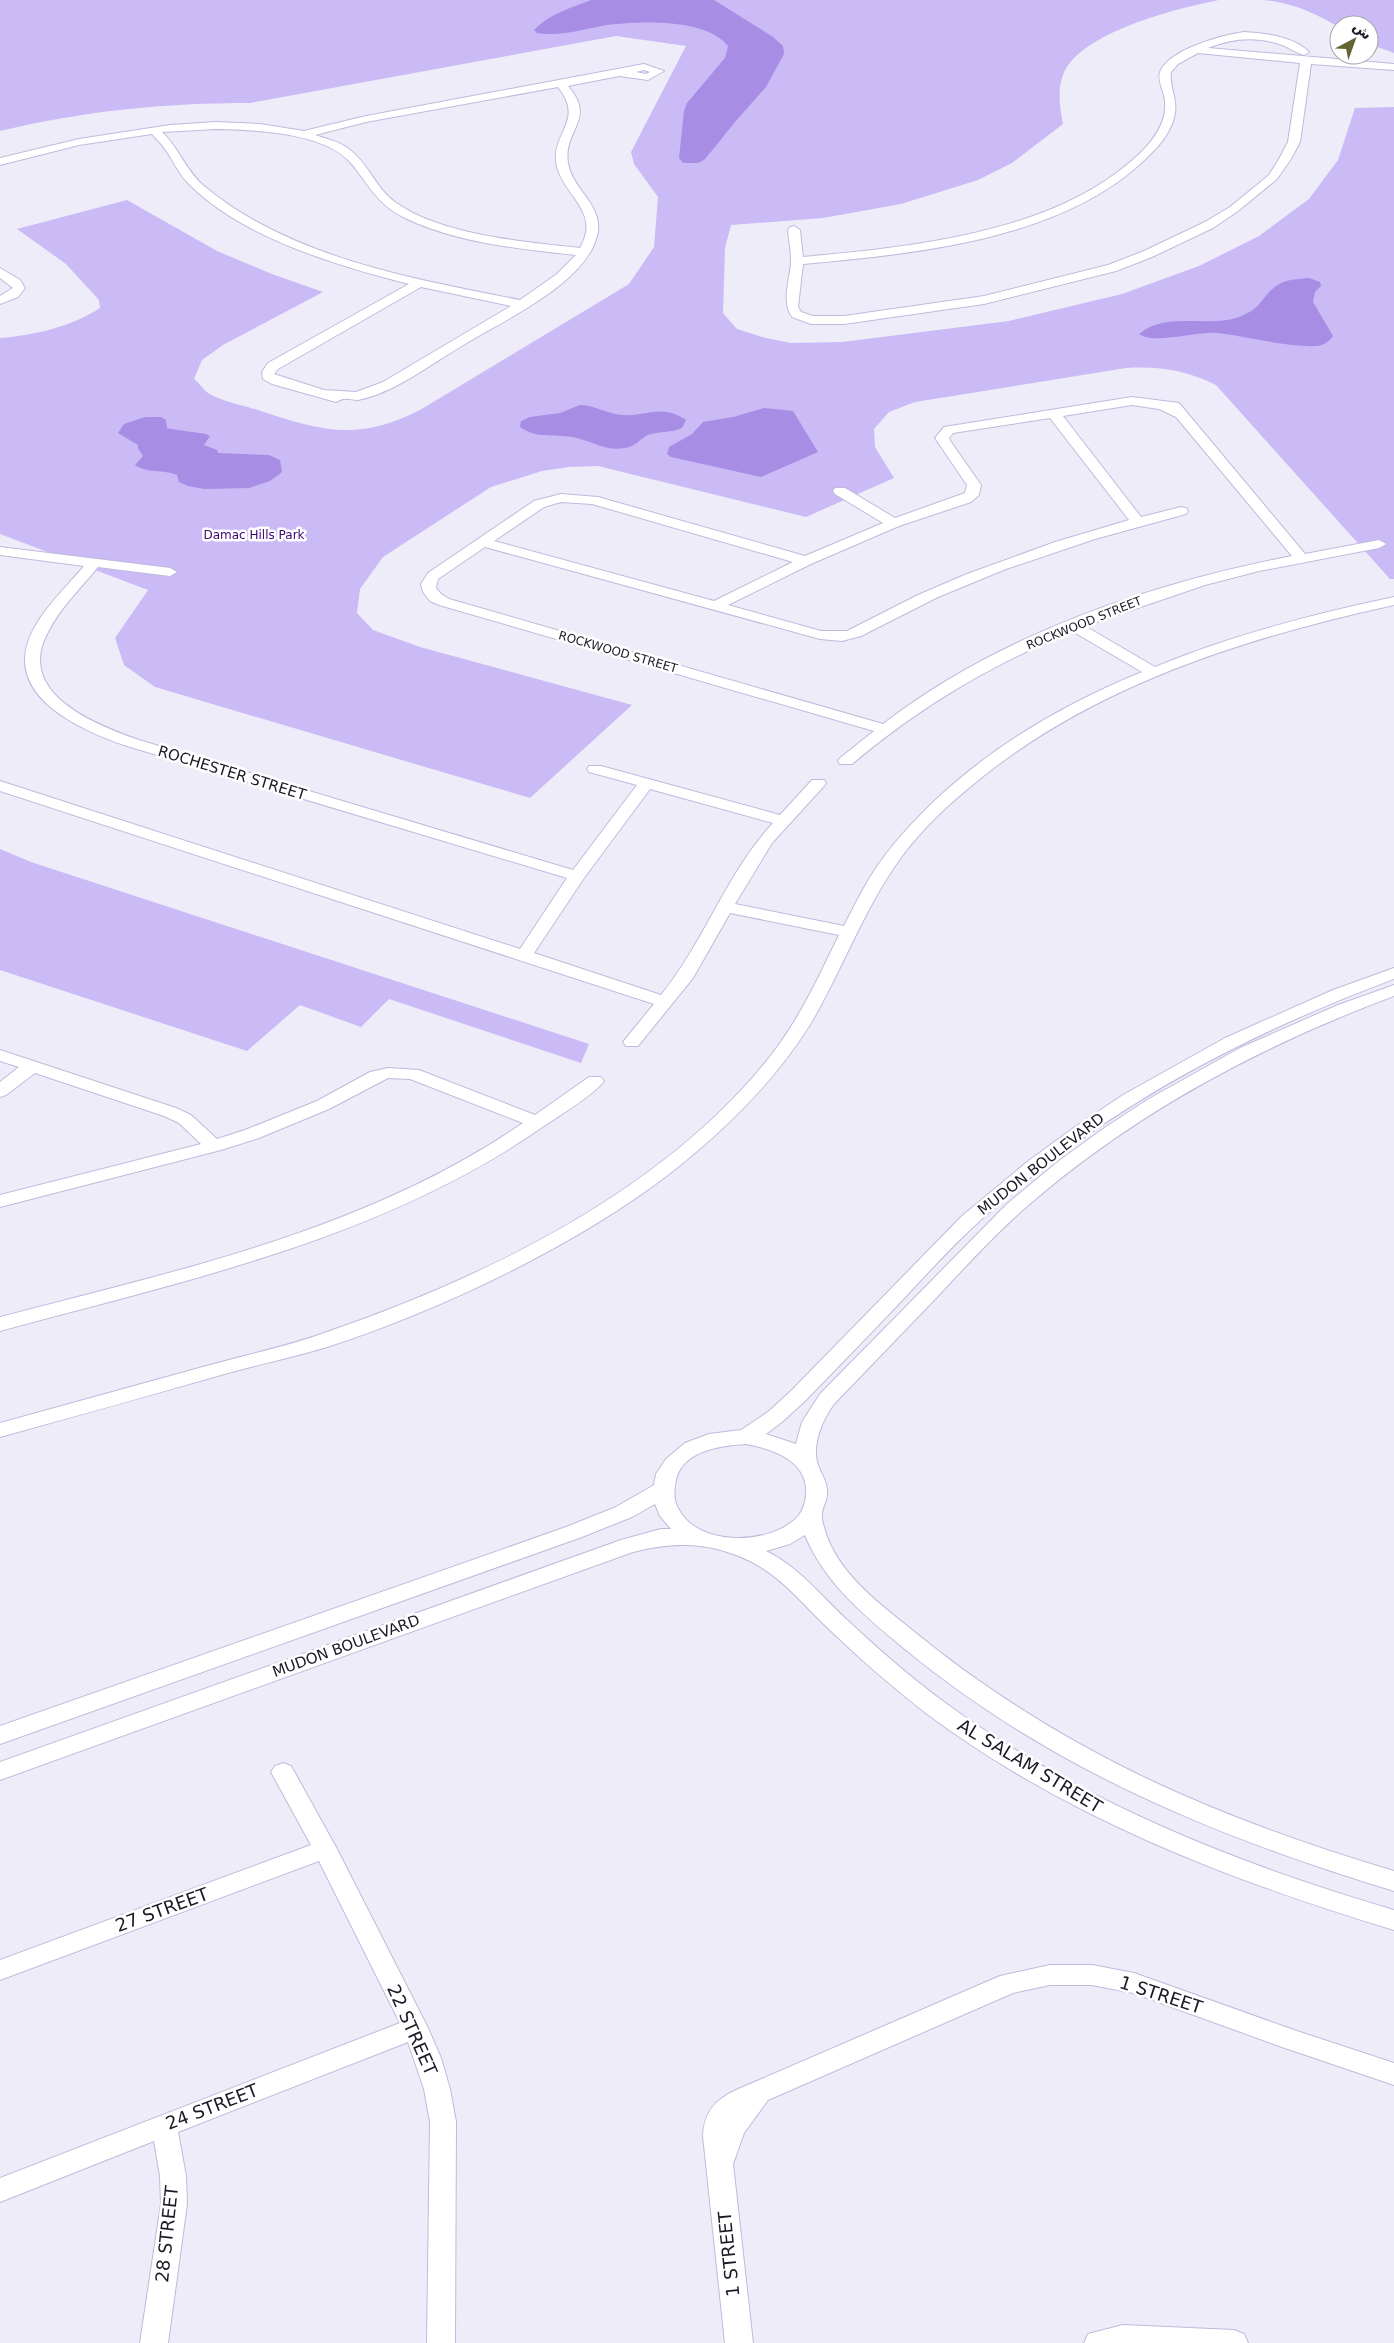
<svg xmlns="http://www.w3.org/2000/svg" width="1394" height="2343" viewBox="0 0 1394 2343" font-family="'DejaVu Sans',Vazirmatn,sans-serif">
<rect width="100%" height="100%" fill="#efecfa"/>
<path fill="#cabaf6" d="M0,0h1219c-40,8 -140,32 -156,75 -6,16 -3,33 0,49l-51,39 -34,17 -77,24 -78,14 -92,7 -6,23 -2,65 14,16 29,9 25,5 51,-1 167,-21 113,-27 77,-28 60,-30 50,-37 29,-39 17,-52 39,-1v472h-4l-174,-194c-30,-15 -57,-19 -90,-17l-211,34 -26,10 -15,17 1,18 19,31 -88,39 -208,-51 -29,1 -27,4 -51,16 -108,70 -23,32 -3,24 16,17 47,17 212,58 -102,93 -375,-111 -31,-22 -9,-27 33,-48 -148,-56v-196c35,-3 71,-11 100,-30l-1,-8 -33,-36 -49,-35 110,-29 90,51 55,23 51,18 -100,53 -21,15 -8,19c5,4 9,10 14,14 10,7 37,13 50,17 63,21 99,32 162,0l209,-126 25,-37 4,-50 -24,-33 -3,-12 55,-106 -70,-10 -366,67c-85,0 -167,8 -250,28z
M1263,0h131v53l-25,-9v-19h-30v2c-24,-14 -48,-25 -76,-27z
M0,849l31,13 558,182 -8,19 -192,-64 -28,28 -61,-22 -53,46 -247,-81z"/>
<path fill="#a78de4" d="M591,0h123l59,37 10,9 1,8 -18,33 -32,36 -19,24 -11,13 -6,3h-15l-4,-5 5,-47 3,-8 38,-45 3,-12c-21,-28 -89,-25 -121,-21 -23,4 -46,12 -70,8l-3,-3c15,-16 37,-22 57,-30z
M1309,278l11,4 1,4 -6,6 -2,10 20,34c-2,3 -5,6 -9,8 -14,8 -85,-9 -106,-11 -22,-2 -63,12 -79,1 27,-23 69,-6 100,-17 24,-9 21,-19 37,-31 10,-7 22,-7 33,-8z
M580,405c15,0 27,9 42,10 24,2 39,-12 64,5l-4,8c-11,5 -23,3 -34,7 -8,4 -13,12 -23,13 -19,4 -35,-8 -53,-11 -18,-3 -36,2 -52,-10l1,-6 9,-4 30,-4z
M764,408l29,3 25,41 -57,25 -90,-20 -4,-3 2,-7 23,-13 11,-12 30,-5z
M145,417h16l5,3 1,8 4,1 35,5 4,2 -6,9 13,5 1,3 51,2 11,5 2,12 -12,9 -21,7 -45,1 -16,-3 -9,-4 -2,-7c-14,-6 -29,-1 -42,-10l8,-9 -5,-8v-3l-20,-12 6,-9z"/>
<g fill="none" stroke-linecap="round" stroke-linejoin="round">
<defs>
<path id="minor" d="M1244,32c21,1 50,5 65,20l-5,3c-8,-2 -14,-7 -22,-10 -25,-9 -49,-7 -74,3l186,16v6l-83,-6 -11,78 -9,17 -14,20 -39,32 -25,17 -61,29 -36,14 -132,33 -140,20h-33l-19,-7c-11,-16 -2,-37 -1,-55 0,-10 -2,-22 -3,-32l2,-3 4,-1 6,4 3,27c100,-9 229,-22 312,-83 22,-16 53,-42 50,-72 0,-9 -8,-21 -5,-30 9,-23 63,-37 84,-40zM1198,53l102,10 -12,79 -9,17 -10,16 -39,32 -25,15 -61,29 -36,14 -124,31 -140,20h-31l-12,-4 -3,-5 5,-43c109,-10 251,-23 336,-99 14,-13 26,-24 33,-41 9,-24 -3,-32 -1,-52l7,-8z
M644,64l20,7 -16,9 -29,-4 -51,10c29,34 -5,43 0,77 4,26 33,40 30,68 -7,50 -94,89 -133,113 -24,14 -47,31 -71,43 -10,5 -25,11 -36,13 -5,0 -11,-2 -15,-1 -3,1 -5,2 -7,3l-64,-18 -9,-5 -1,-7 6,-9 141,-79c-71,-18 -169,-47 -221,-101 -11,-11 -16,-26 -26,-38 -3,-4 -7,-7 -10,-11l-73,11 -79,20v-7l79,-19 91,-14 46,-3 44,2 44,7 62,-15zM644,70l6,2 -4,2 -10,-2zM558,87c28,35 -9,46 -1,80 8,30 44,45 23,81 -55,-6 -140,-13 -185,-46 -19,-13 -26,-38 -45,-52 -9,-8 -23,-11 -35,-15l51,-13zM216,129c38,1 107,3 134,33 19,22 26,42 55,56 52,25 115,31 171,37l-19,19 -37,26c-106,-21 -230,-42 -316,-114 -18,-15 -25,-38 -42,-54zM421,287l90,19 -128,76 -27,10 -32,-2 -50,-16 4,-5z
M0,268l20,12 5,8 -7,9 -18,7v-8l13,-8 -13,-10z
M1132,397l47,6 126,151 74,-14 7,4 -7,4 -120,23 -54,14 -120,41 70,41c77,-32 158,-53 239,-70v8c-150,33 -304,81 -424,182 -28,23 -55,49 -75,79 -34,50 -54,106 -84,157 -36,58 -85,106 -138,148 -95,74 -232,139 -346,176 -33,10 -66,17 -99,26 -76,22 -152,43 -228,64v-14c70,-19 140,-39 210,-58 39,-11 79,-19 117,-33 159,-55 339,-142 445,-278 28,-36 47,-78 67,-119l-109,-22 -37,65 -55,68h-12l-3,-4 31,-38 -654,-213v-10l520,168 47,-71 -440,-132c-41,-14 -118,-46 -99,-104 10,-29 37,-53 56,-76l-84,-11v-8l170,21 7,4 -7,4 -72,-9c-18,22 -39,42 -51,67 -31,60 49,91 92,106l434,130 64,-85 -48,-13 -2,-3 2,-3h12l179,49 32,-35h12l2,3 -2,3 -52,57 -37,61 109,22c12,-24 25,-50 42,-72 66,-84 158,-142 256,-182l-70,-41c-84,36 -150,74 -220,133h-12l-2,-3 2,-3 34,-27 -435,-126 -9,-4 -7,-9 -2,-8 7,-11 106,-72 27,-7 37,3 207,59 78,-33 -48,-29 -2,-3 2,-3h10l50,30 70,-25 2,-8 -32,-47 9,-11zM1132,405l27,4 17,8 116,139c-143,28 -292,78 -409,168l-434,-125 -8,-5 -5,-6 2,-9 47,-32 335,92 22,2 19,-5 77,-39 68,-28 89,-30 91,-25 2,-3 -2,-3 -5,-1 -40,10 -78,-101zM1050,418l79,102 -74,22 -88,32 -49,21 -71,36h-26l-93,-26 83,-41 88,-38 72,-24 8,-7 2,-10 -30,-43 -2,-4 4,-5zM561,502l31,2 201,58 -79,39 -220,-60 50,-34zM650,789l123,34c-47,51 -68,118 -112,172l-127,-42 50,-75z
M1394,968v11c-148,55 -291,130 -409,237 -27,24 -52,51 -77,78 -33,35 -68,71 -102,106l-24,22 -16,12 30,10 6,-22 18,-28 187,-190 53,-44 43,-31 44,-29 93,-52 98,-43 56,-20v11c-131,49 -255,114 -362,206 -34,29 -65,63 -96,96 -34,35 -68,71 -102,106 -11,15 -23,41 -16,61 3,9 9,16 9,26 1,9 -5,16 -5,24 -1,5 3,14 4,19 14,41 54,70 86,96 148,121 301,187 482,241v20c-178,-54 -343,-122 -488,-241 -40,-33 -81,-66 -101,-115l-15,9 -24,7c33,16 54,44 80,68 31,29 64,58 98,83 135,99 290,161 450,208v20c-165,-50 -327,-112 -467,-216 -33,-26 -66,-54 -96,-83 -26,-24 -47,-52 -79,-69 -41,-20 -75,-21 -119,-10l-633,228v-18l621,-222 40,-11h10l-11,-13 -5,-12 -23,13 -50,20 -582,207v-18l566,-199 50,-20 38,-22 2,-11 10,-15 19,-16 24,-9 32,-4 27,-18 24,-22 170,-174 65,-54 48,-35 48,-32 102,-57 108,-48zM746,1444c27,5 63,17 60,51 -1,11 -5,20 -13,26 -28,24 -97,25 -115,-13 -4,-7 -4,-14 -3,-22 3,-35 43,-40 71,-42z
M0,1050l176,58 15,7 26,24 28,-9 72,-29 53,-29 18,-4 31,2 116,45 54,-38h12l3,4c-9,13 -45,35 -60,45 -162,113 -357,154 -544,205v-14c179,-47 368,-87 523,-194l-113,-44 -22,-1 -59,31 -70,29 -38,12 -221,57v-12l201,-51 -22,-21 -15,-7 -129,-43 -29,22 -6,2v-15l19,-15 -19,-6z
M283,1763l8,3 46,83 91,179 13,30 9,31 6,33 -1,221h-28l3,-221 -6,-33 -16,-47 -230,90 8,44 1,28 -19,139h-28l21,-139 -1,-28 -6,-35 -154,61v-24l400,-155 -81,-162 -319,119v-20l311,-115 -40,-73 4,-6z
M1050,1965h42l42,8 160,57 100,33v22l-112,-38 -149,-54 -41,-8h-42l-37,8 -245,107 -24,33 -11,31 20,179h-28l-22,-207c1,-24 12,-36 33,-46l264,-114z
M1123,2325l111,5 10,4 4,9h-164l4,-9z"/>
</defs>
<use href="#minor" stroke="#c1b9db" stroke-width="2"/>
<use href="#minor" fill="#fff" fill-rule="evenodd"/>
</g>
<g text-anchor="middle" stroke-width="5" stroke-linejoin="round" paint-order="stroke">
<g font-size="12" fill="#3a0671" stroke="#fff">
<text x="254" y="539">Damac Hills Park</text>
</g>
<g font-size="12" fill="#1c1825" stroke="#fff">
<text transform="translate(1084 623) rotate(-22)" y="4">ROCKWOOD STREET</text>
<text transform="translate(618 652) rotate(16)" y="4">ROCKWOOD STREET</text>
</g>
<g font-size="15" fill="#1c1825" stroke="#fff">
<text transform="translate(232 773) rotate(17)" y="5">ROCHESTER STREET</text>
<text transform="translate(1041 1164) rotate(-38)" y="5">MUDON BOULEVARD</text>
<text transform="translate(346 1646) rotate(-20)" y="5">MUDON BOULEVARD</text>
</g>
<g font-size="18" fill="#1c1825" stroke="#fff">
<text transform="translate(1030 1766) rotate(31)" y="6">AL SALAM STREET</text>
<text transform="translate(162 1910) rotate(-20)" y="6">27 STREET</text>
<text transform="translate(1161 1995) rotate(18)" y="6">1 STREET</text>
<text transform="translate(412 2030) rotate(66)" y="6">22 STREET</text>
<text transform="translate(212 2107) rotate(-21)" y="6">24 STREET</text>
<text transform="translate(167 2234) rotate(-84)" y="6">28 STREET</text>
<text transform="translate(729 2254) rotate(-96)" y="6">1 STREET</text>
</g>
</g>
<g transform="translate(1354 40) rotate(41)"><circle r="24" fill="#ffffff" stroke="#a4a3a8"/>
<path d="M0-4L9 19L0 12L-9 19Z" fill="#666431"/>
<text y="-8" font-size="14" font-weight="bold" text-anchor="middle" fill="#1c1825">ش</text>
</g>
</svg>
